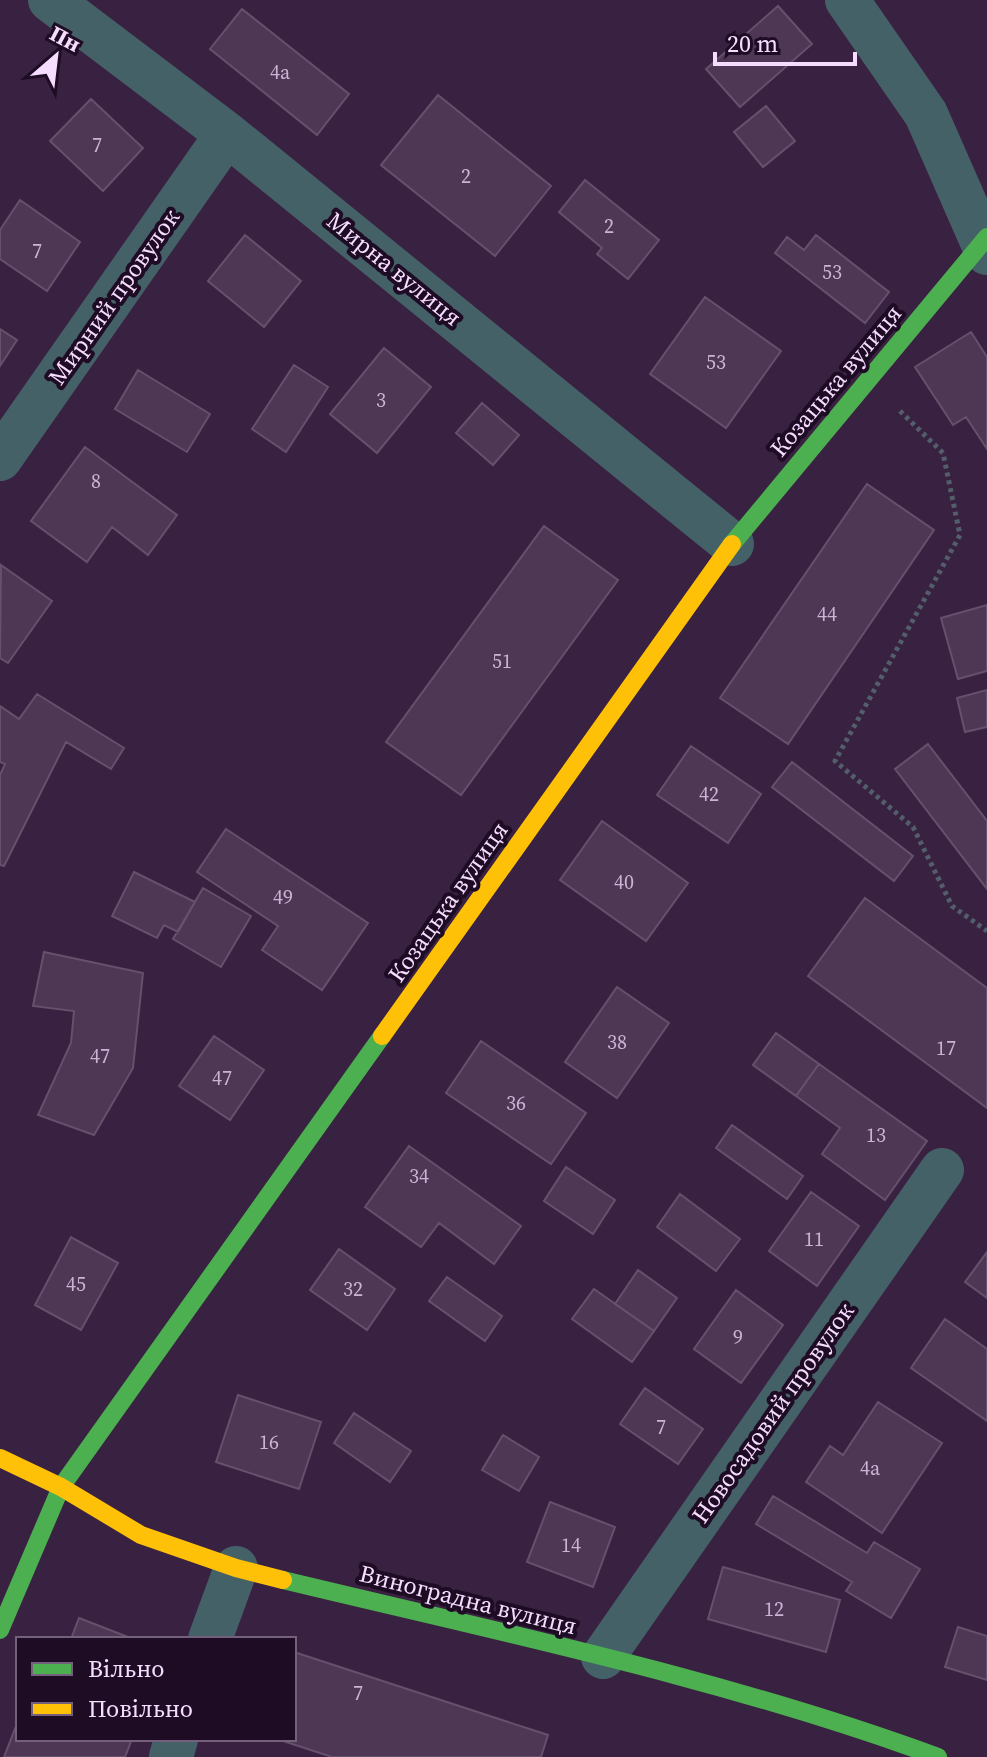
<svg xmlns="http://www.w3.org/2000/svg" width="987" height="1757" viewBox="0 0 987 1757" font-family="'Source Serif 4',serif">
<rect width="100%" height="100%" fill="#392141"/>
<path fill="#4e3655" stroke="#65516c" stroke-width="2" d="M778,6l34,38 -72,63 -34,-38z
M242,9l107,85 -32,41 -107,-86z
M438,95l113,91 -56,70 -114,-91z
M91,99l52,49 -40,43 -53,-50z
M766,106l29,35 -32,26 -29,-35z
M585,180l74,60 -31,39 -31,-25 5,-6 -43,-36z
M20,200l60,42 -33,49 -47,-32v-29z
M245,235l56,46 -37,46 -56,-46z
M816,235l73,57 -24,31 -90,-70 12,-16 17,13z
M705,297l76,54 -55,77 -76,-54z
M0,329l17,11 -17,26z
M971,332l16,25v92l-21,-32 -13,8 -38,-58z
M384,348l47,39 -54,66 -47,-39z
M294,365l34,22 -42,65 -34,-23z
M138,370l72,44 -23,38 -72,-43z
M482,403l37,32 -26,30 -37,-32z
M85,447l92,68 -29,40 -36,-28 -25,35 -56,-41z
M867,484l67,46 -146,214 -68,-46z
M544,526l74,54 -157,215 -75,-53z
M1,565l51,36 -44,62 -8,-5z
M987,605v66l-29,8 -17,-61z
M987,690v37l-22,5 -8,-34z
M37,694l87,54 -13,21 -45,-27 -62,124 -4,-1v-90l5,-11 -5,-2v-56l19,13z
M928,744l59,77v68l-92,-120z
M691,746l70,48 -33,49 -71,-48z
M792,762l121,94 -19,25 -122,-94z
M602,821l86,62 -42,58 -86,-61z
M226,829l142,94 -46,67 -60,-40 16,-24 -81,-54z
M134,872l61,30 -17,30 -14,-7 -7,13 -45,-22z
M203,888l48,28 -30,51 -48,-28z
M865,898l122,90v120l-179,-132z
M44,952l99,21 -10,95 -39,67 -56,-20 33,-72 3,-32 -41,-5z
M617,987l52,36 -52,75 -52,-36z
M776,1033l43,31 -23,32 -43,-31z
M214,1036l50,34 -34,50 -51,-34z
M481,1041l105,72 -35,51 -105,-71z
M819,1064l108,77 -42,59 -63,-46 18,-26 -44,-32z
M732,1125l71,51 -16,23 -71,-51z
M409,1146l112,80 -27,38 -55,-41 -18,24 -56,-40z
M566,1167l49,33 -22,34 -49,-33z
M811,1192l48,34 -42,60 -48,-35z
M680,1194l60,45 -24,32 -59,-44z
M71,1237l47,26 -37,67 -46,-25z
M339,1249l56,40 -28,41 -57,-40z
M987,1252v46l-22,-16z
M638,1270l39,28 -23,33 -39,-27z
M447,1277l55,39 -17,25 -56,-40z
M594,1289l60,42 -22,31 -60,-43z
M736,1290l47,35 -42,58 -47,-34z
M945,1319l42,30v72l-76,-53z
M645,1388l58,41 -25,35 -58,-40z
M238,1395l83,27 -22,67 -83,-27z
M878,1402l64,41 -60,90 -76,-51 24,-36 13,9z
M354,1413l57,38 -21,31 -56,-39z
M503,1435l36,22 -20,34 -37,-21z
M773,1496l94,57 7,-11 46,27 -29,49 -45,-27 6,-9 -96,-58z
M550,1502l65,25 -22,60 -66,-25z
M723,1567l117,33 -14,52 -118,-33z
M79,1618l54,21h-62z
M958,1627l29,9v44l-42,-13z
M294,1652l254,83 -7,22h-209l-55,-18h17z
M18,1721v18h114l-7,18h-121z"/>
<g fill="none" stroke-linecap="round" stroke-linejoin="round">
<path stroke="#525f6b" stroke-width="5" stroke-dasharray="4 4" stroke-linecap="butt" d="M900,411l43,42 17,82 -125,226 78,66 39,79 35,25"/>
<path stroke="#456168" stroke-width="44" d="M50,0l177,134 505,410
M847,0l79,114 61,139
M0,459l227,-325
M210,1639l26,-71
M603,1657l339,-487
M171,1757l5,-18"/>
<path stroke="#4caf50" stroke-width="18" d="M732,544l255,-307
M283,1580c220,53 443,99 655,177
M0,1630l61,-143 321,-451"/>
<path stroke="#ffc107" stroke-width="18" d="M382,1036l350,-492
M0,1458l61,29 80,48 95,33 47,12"/>
</g>
<g text-anchor="middle" stroke-width="8" stroke-linejoin="round" paint-order="stroke">
<g font-size="20" fill="#ccb2d4">
<text x="280" y="79">4а</text>
<text x="97" y="152">7</text>
<text x="466" y="183">2</text>
<text x="609" y="233">2</text>
<text x="37" y="258">7</text>
<text x="832" y="279">53</text>
<text x="716" y="369">53</text>
<text x="381" y="407">3</text>
<text x="96" y="488">8</text>
<text x="827" y="621">44</text>
<text x="502" y="668">51</text>
<text x="709" y="801">42</text>
<text x="624" y="889">40</text>
<text x="283" y="904">49</text>
<text x="617" y="1049">38</text>
<text x="946" y="1055">17</text>
<text x="100" y="1063">47</text>
<text x="222" y="1085">47</text>
<text x="516" y="1110">36</text>
<text x="876" y="1142">13</text>
<text x="419" y="1183">34</text>
<text x="814" y="1246">11</text>
<text x="76" y="1291">45</text>
<text x="353" y="1296">32</text>
<text x="738" y="1344">9</text>
<text x="661" y="1434">7</text>
<text x="269" y="1449">16</text>
<text x="870" y="1475">4а</text>
<text x="571" y="1552">14</text>
<text x="774" y="1616">12</text>
<text x="358" y="1700">7</text>
</g>
<g font-size="24" fill="#f6dcff" stroke="#1e0b24">
<text transform="translate(394 269) rotate(39)" y="8">Мирна вулиця</text>
<text transform="translate(114 297) rotate(-55)" y="8">Мирний провулок</text>
<text transform="translate(836 381) rotate(-50)" y="8">Козацька вулиця</text>
<text transform="translate(448 902) rotate(-55)" y="8">Козацька вулиця</text>
<text transform="translate(773 1413) rotate(-55)" y="8">Новосадовий провулок</text>
<text transform="translate(468 1600) rotate(14)" y="8">Виноградна вулиця</text>
</g>
</g>
<rect x="16" y="1637" width="280" height="104" fill="#1e0b24" stroke="#745f7c" stroke-width="2"/>
<rect x="32" y="1663" width="40" height="12" fill="#4caf50" stroke="#745f7c" stroke-width="2"/>
<text x="88" y="1677" font-size="24" fill="#f6dcff">Вільно</text>
<rect x="32" y="1703" width="40" height="12" fill="#ffc107" stroke="#745f7c" stroke-width="2"/>
<text x="88" y="1717" font-size="24" fill="#f6dcff">Повільно</text>
<g transform="translate(56 56) rotate(28)" stroke="#1e0b24" stroke-width="6" paint-order="stroke">
<path d="M0-6L14 30L0 20L-14 30Z" fill="#f6dcff"/>
<text y="-12" font-size="22" font-weight="bold" text-anchor="middle" fill="#f6dcff">Пн</text>
</g>
<path d="M715 52v12h140v-12" fill="none" stroke="#f6dcff" stroke-width="4"/>
<text x="727" y="52" font-size="24" fill="#f6dcff" stroke="#1e0b24" stroke-width="6" paint-order="stroke">20 m</text>
</svg>
